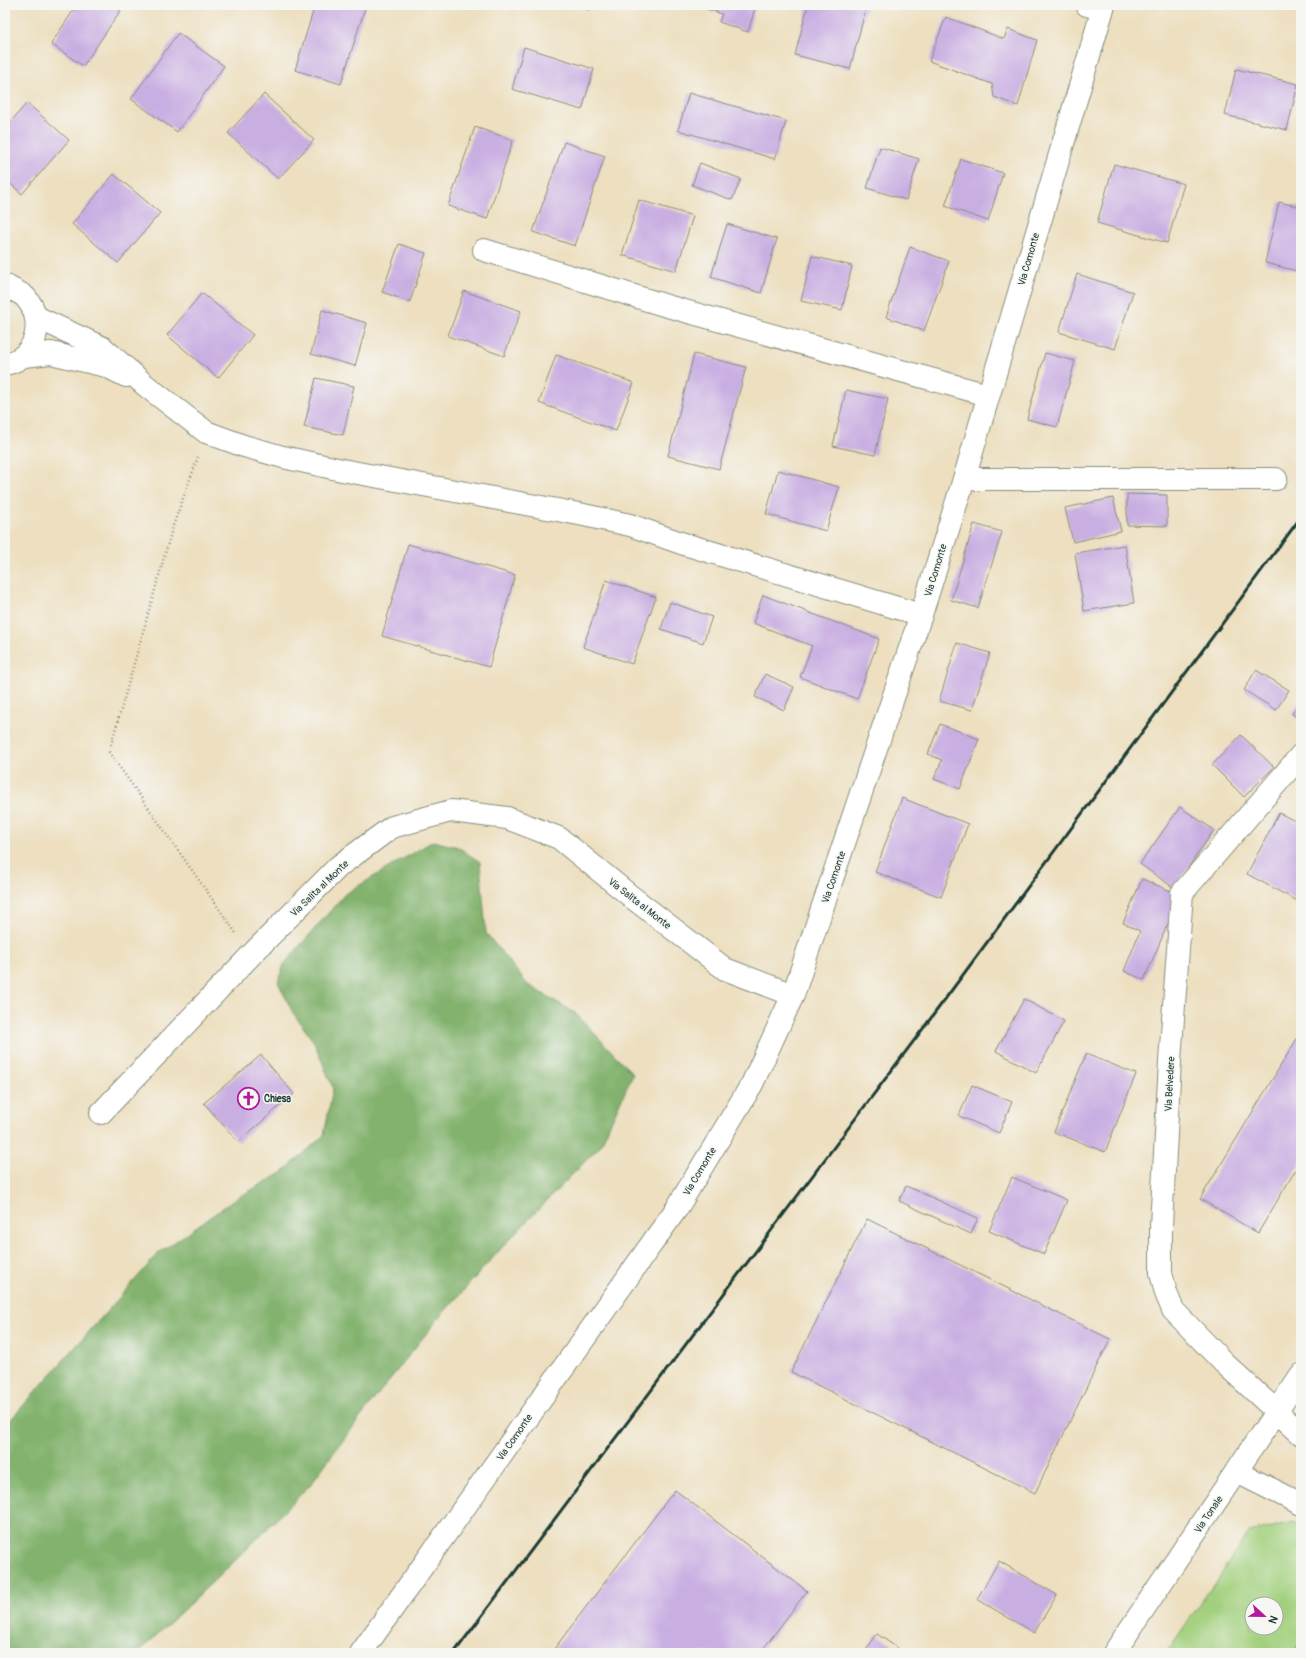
<svg xmlns="http://www.w3.org/2000/svg" width="1306" height="1658" viewBox="0 0 1306 1658" font-family="Pangolin,sans-serif">
<rect width="100%" height="100%" fill="#f6f6f2"/>
<filter id="ink" filterUnits="userSpaceOnUse"><feTurbulence type="fractalNoise" baseFrequency=".025" numOctaves="2"/><feDisplacementMap in="SourceGraphic" scale="8" xChannelSelector="R" yChannelSelector="G"/><feConvolveMatrix kernelMatrix="1 2 1 2 8 2 1 2 1" color-interpolation-filters="sRGB"/></filter>
<filter id="wash" filterUnits="userSpaceOnUse"><feTurbulence type="fractalNoise" baseFrequency=".012" numOctaves="4" result="noise"/><feDisplacementMap in="SourceGraphic" scale="16" xChannelSelector="R" yChannelSelector="G"/><feGaussianBlur stdDeviation="0.9" result="paint"/><feColorMatrix in="noise" values="0 0 0 0 0 0 0 0 0 0 0 0 0 0 0 0 0 1.4 0 .05"/><feComposite in="paint" operator="in"/></filter>
<g filter="url(#wash)">
<rect width="100%" height="100%" fill="#eddfbf"/>
<path fill="#a3d07e" stroke="#618659" fill-rule="evenodd" d="M1293,1522l8,3v128h-135l83,-120zM1252,1604h24v24h-24z"/>
<path fill="#82b26d" stroke="#507850" d="M433,841l25,6 22,15 6,71 41,51 48,29 58,61 -33,72 -94,97 -69,77 -65,82 -63,84 -66,67 -105,100h-133v-227l154,-173 78,-55 45,-25 42,-38 9,-47 -19,-46 -21,-29 -15,-31 6,-18 61,-70z"/>
<g id="blocks">
<path fill="#c9aee2" d="M77,5h37l7,5 -38,56 -32,-22z
M315,5h51l-25,79 -46,-14z
M576,5h14l-1,5z
M694,5h62l-8,27 -29,-10 3,-8z
M808,5h45l13,3 -16,61 -55,-14z
M946,17l58,22 4,-10 29,11 -19,66 -24,-9 -2,-13 -63,-23z
M178,33l46,33 -47,66 -46,-33z
M524,47l70,22 -12,41 -70,-21z
M1236,69l62,15 -11,46 -62,-15z
M689,93l97,28 -11,38 -97,-29z
M264,94l50,46 -36,39 -50,-46z
M27,103l42,37 -47,54 -17,-15v-51z
M475,127l38,13 -26,79 -39,-13z
M564,142l41,14 -30,90 -42,-14z
M880,147l39,12 -13,41 -39,-12z
M961,159l42,14 -15,48 -43,-15z
M700,163l41,16 -9,21 -40,-15z
M1114,164l70,20 -17,59 -70,-20z
M114,174l46,39 -42,50 -46,-39z
M639,200l54,16 -17,55 -54,-16z
M1279,202l22,5v65l-36,-9z
M727,224l50,15 -16,54 -50,-16z
M399,244l27,9 -16,49 -28,-10z
M910,247l39,14 -25,70 -38,-14z
M812,256l40,10 -10,44 -41,-9z
M1077,274l56,18 -18,57 -56,-17z
M464,291l57,20 -17,45 -56,-20z
M202,293l51,42 -35,43 -51,-43z
M322,310l45,13 -12,43 -44,-12z
M1045,353l30,8 -18,66 -30,-8z
M694,354l52,13 -27,102 -51,-13z
M556,355l78,28 -18,48 -77,-28z
M316,378l38,8 -11,49 -39,-8z
M846,390l42,9 -13,56 -42,-9z
M778,470l61,17 -13,44 -60,-17z
M1127,494l40,1v31l-40,-1z
M1113,498l8,33 -48,11 -8,-34z
M974,524l28,8 -24,76 -27,-8z
M408,544l107,31 -26,92 -107,-31z
M1125,545l9,58 -50,8 -9,-58z
M606,580l50,17 -24,67 -49,-17z
M763,595l116,44 -22,60 -57,-22 12,-31 -59,-23z
M670,602l42,15 -9,26 -42,-14z
M957,643l33,10 -18,57 -33,-9z
M1256,670l33,20 -13,20 -32,-20z
M765,674l29,13 -10,23 -29,-13z
M1301,700v20l-9,-6z
M940,724l39,15 -19,50 -26,-10 8,-19 -14,-6z
M1241,735l33,32 -30,30 -32,-32z
M902,798l66,26 -27,73 -66,-25z
M1180,807l34,23 -40,58 -34,-24z
M1279,813l22,11v79l-54,-29z
M1142,879l38,16 -36,85 -20,-9 16,-40 -17,-8z
M1024,999l40,22 -28,52 -40,-22z
M1301,1032v129l-43,72 -58,-34z
M1086,1054l50,20 -31,78 -51,-20z
M261,1055l33,39 -56,48 -34,-39z
M972,1085l40,17 -13,31 -40,-17z
M1012,1177l55,23 -23,54 -55,-23z
M906,1186l72,32 -7,16 -72,-33z
M867,1219l243,120 -75,154 -244,-121z
M675,1490l132,101 -47,62h-209z
M999,1561l58,34 -23,38 -57,-34z
M877,1634l28,19h-41z"/>
</g>
</g>
<g filter="url(#ink)">
<use href="#blocks" fill-opacity="0" stroke="#868e7a" stroke-width="1"/>
<g fill="none" stroke-linecap="round" stroke-linejoin="round">
<defs>
<path id="minor" d="M1087,5l16,4
M484,250l183,56 321,89
M5,285c6,5 16,7 21,13 20,23 11,60 -21,66
M36,317l67,31 42,37 61,47 38,14 39,11 59,13 237,44 51,11 51,18 240,72
M24,356l27,-3 55,13 20,10
M964,479h312
M1301,755l-119,138 -12,168 -9,165v47l5,20 7,17 51,53 77,71
M101,1113l151,-159 87,-88 53,-39 59,-16 56,7 52,20 74,60 92,71 68,26
M1237,1472l64,32"/>
<path id="tertiary" d="M361,1653l316,-445 75,-124 41,-89 128,-380 43,-136 140,-474"/>
<path id="secondary" d="M1114,1653l187,-278"/>
</defs>
<use href="#minor" stroke="#868e7a" stroke-width="24"/>
<use href="#tertiary" stroke="#868e7a" stroke-width="24"/>
<use href="#secondary" stroke="#868e7a" stroke-width="24"/>
<path stroke="#868e7a" stroke-width="2.5" stroke-dasharray="1 3" stroke-linecap="butt" d="M198,457l-25,69 -64,226 127,181
M1289,1653l12,-13"/>
<use href="#minor" stroke="#fff" stroke-width="22"/>
<use href="#tertiary" stroke="#fff" stroke-width="22"/>
<use href="#secondary" stroke="#fff" stroke-width="22"/>
<path stroke="#1f3d34" stroke-width="3" d="M454,1653l486,-647 361,-489"/>
</g>
</g>
<defs>
<symbol id="church-ring" viewBox="-11 -11 22 22"><circle r="9.5" fill="#f6f6f2" stroke="#b5179e" stroke-width="1.5"/><path d="M-1.2-6h2.4v3.5h3.3v2.4h-3.3V6h-2.4V-.1h-3.3v-2.4h3.3Z" fill="#b5179e"/></symbol>
</defs>
<g fill-rule="evenodd">
<use href="#church-ring" x="236" y="1086" width="25" height="25"/>
</g>
<g text-anchor="middle" stroke-width="3" stroke-linejoin="round" paint-order="stroke">
<g font-size="10" fill="#1f3d34" stroke="#f6f6f2">
<text transform="translate(1028 259) rotate(-74)" y="4">Via Comonte</text>
<text transform="translate(935 570) rotate(-73)" y="4">Via Comonte</text>
<text transform="translate(833 877) rotate(-71)" y="4">Via Comonte</text>
<text transform="translate(319 888) rotate(-44)" y="4">Via Salita al Monte</text>
<text transform="translate(640 903) rotate(38)" y="4">Via Salita al Monte</text>
<text transform="translate(1169 1084) rotate(-87)" y="4">Via Belvedere</text>
<text transform="translate(699 1171) rotate(-59)" y="4">Via Comonte</text>
<text transform="translate(514 1437) rotate(-55)" y="4">Via Comonte</text>
<text transform="translate(1208 1514) rotate(-56)" y="4">Via Tonale</text>
</g>
<g font-size="10" font-weight="bold" fill="#1f3d34" stroke="#f6f6f2" text-anchor="start">
<text x="264" y="1102">Chiesa</text>
</g>
</g>
<rect width="1306" height="1658" fill="none" stroke="#f6f6f2" stroke-width="20"/>
<g transform="translate(1264 1616) rotate(112)"><circle r="19" fill="#f6f6f2" stroke="#a0aca6"/>
<path d="M0-3L7 15L0 10L-7 15Z" fill="#b5179e"/>
<text y="-6" font-size="11" font-weight="bold" text-anchor="middle" fill="#1f3d34">N</text>
</g>
</svg>
